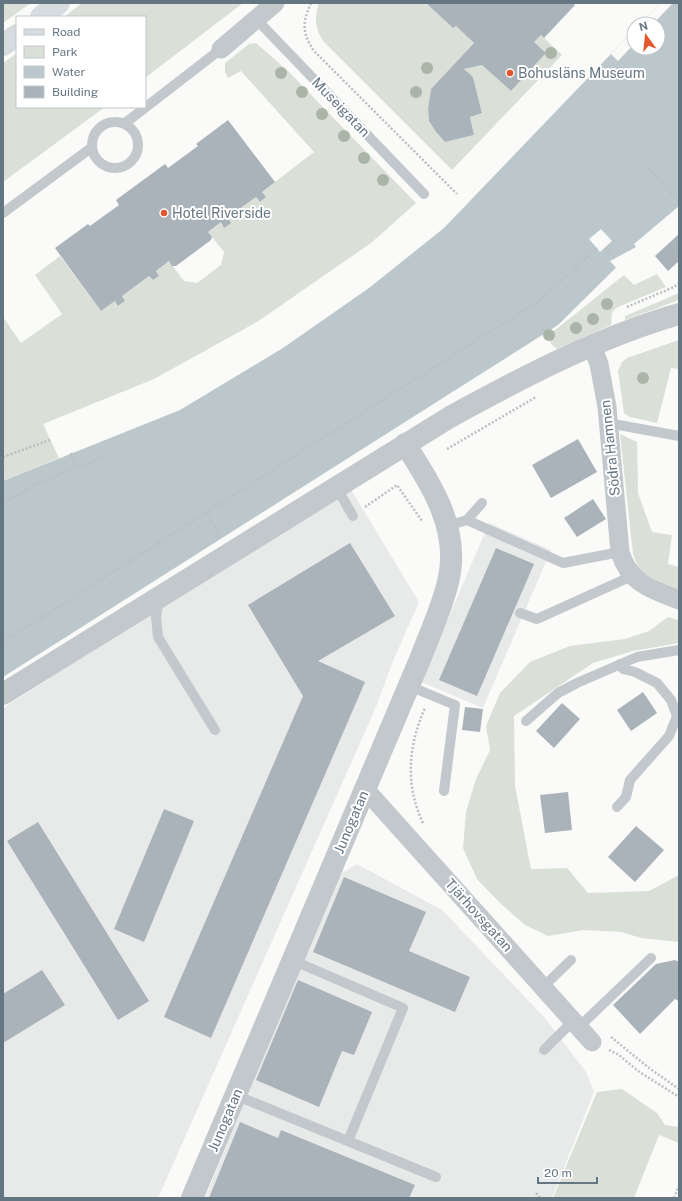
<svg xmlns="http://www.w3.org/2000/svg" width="682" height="1201" viewBox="0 0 682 1201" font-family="'Public Sans',sans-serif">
<rect width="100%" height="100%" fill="#fafaf8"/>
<path fill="#e8e9e9" d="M350,488l69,114 -26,59 -17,46 -218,491h-155v-490z
M489,523l62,27 -68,158 -62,-26z
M357,864l85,46 103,108 41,54 8,20 -42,106h-347l132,-322z"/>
<path fill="#dadfd7" d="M3,3h28l-28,20z
M82,3h161l-98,75v-61h-81z
M319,3h107l27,25 3,-2 18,17 -43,46 -3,20 1,12 7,11 9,10 29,-7 -4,-18 12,-4 -9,-36 -9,-8 18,-4 29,26 35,-38 -12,-11 7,-7 21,20 -110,115 -128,-128c-9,-13 -10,-24 -5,-39z
M256,43l32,28 128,132 -45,40 -114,79 -103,57 -111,45 16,34 -56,23v-164l18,26 41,-29 -27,-39 25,-19 41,55 14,-10 4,5 6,-5 -3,-5 27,-20 4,4 6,-4 -3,-5 13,-10 15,20 13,2 24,-18 3,-13 -16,-20 13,-10 3,5 7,-4 -3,-6 28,-20 4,5 6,-5 -4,-5 52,-40 -73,-81 -13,7 -3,-6v-9l24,-19z
M17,53v54h88l-102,75v-119z
M657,274l9,13 -48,20 -6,5 -1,13 -54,24 -6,-5 -2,-9 75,-60 10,10z
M679,293v7l-54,20v-4z
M679,340v29l-8,-1 -14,55 -27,-6 -6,-4 -6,-42 4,-9 5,-4z
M620,434l17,8 1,51 14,39 20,3 -4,29 11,3v25l-39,-20 -7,-18z
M668,617l11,3v23l-46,8 -40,12 -79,53 1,70 16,83 36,-1 21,25 61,-2 30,-16v67l-38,-4 -20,-6 -38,-2 -35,6 -23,-11 -26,-23 -22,-23 -14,-31 3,-36 10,-33 14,-29 -4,-24 14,-33 30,-31 40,-16 55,-7 24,-8z
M622,1089l35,24 8,12 14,2v16l-20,-8 -25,63h-81l44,-106z"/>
<path fill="#bbc7cb" d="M660,3h19v208l-42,36 -79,78 -555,352v-196l177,-71 103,-62 86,-60 75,-60 190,-198v18h24v-24h-18z"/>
<path fill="#fafaf8" d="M660,3h13l-20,21h-13z
M634,30v14l-16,17 -7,-7z
M679,206v8l-41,34 -21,21 -7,-8 26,-14 -2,-3z
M601,229l11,12 -12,11 -11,-13z"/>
<path fill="#aab3b9" d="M426,3h147l2,2 -31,33 -3,-3 -7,7 12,11 -35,38 -29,-26 -18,4 9,8 9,36 -12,4 4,18 -29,7 -9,-10 -7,-11 -1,-12 3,-20 43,-46 -18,-17 -3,2z
M228,120l47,62 -13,10 4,5 -6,5 -4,-5 -28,20 3,6 -7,5 -3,-6 -13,10 4,5 -1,3 -35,26h-4l-3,-5 -13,10 3,5 -6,4 -4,-4 -27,20 3,5 -7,5 -3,-5 -14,10 -46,-63 33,-24 2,2 29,-21 -3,-5 49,-36 3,4 30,-22 -2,-2z
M679,234v27l-11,10 -13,-15z
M578,439l19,33 -46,26 -19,-33z
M593,499l13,20 -29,18 -13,-19z
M350,543l45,73 -77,45 47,21 -154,356 -47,-21 139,-321 -55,-91z
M496,548l38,16 -57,132 -38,-16z
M643,692l14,21 -26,18 -14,-21z
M562,703l18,16 -26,29 -18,-17z
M465,707l18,2 -3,23 -18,-2z
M568,792l4,38 -27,3 -5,-38z
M164,809l30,12 -50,121 -30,-13z
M38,822l111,179 -31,19 -111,-179z
M636,826l28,24 -29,32 -27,-25z
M344,877l82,35 -17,39 61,26 -15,35 -142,-60z
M675,960l4,2v39l-4,-2 -35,35 -27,-29 43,-41z
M42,970l23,35 -62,38v-49z
M298,980l74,32 -18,43 -12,-4 -23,56 -63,-27z
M240,1122l38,16 3,-8 134,55 -6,13h-200z"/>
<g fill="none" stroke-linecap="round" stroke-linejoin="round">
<path stroke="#bbbfc2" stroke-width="2.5" stroke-dasharray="2 2" stroke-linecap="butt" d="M311,3c-9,20 -9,30 3,48l143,143
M649,169l30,33
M605,248l10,11
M627,307l47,-20 5,-4
M447,449l89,-52
M71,453l6,15
M3,457l47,-17
M3,503l37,-21 66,-26
M365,507l32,-22 25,36
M206,513l15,23
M3,642l537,-342 57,-52
M423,823c-18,-38 -15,-77 2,-115
M611,1037l38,31 30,21
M609,1050l10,5 19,16 41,26
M536,1193l4,5
M674,1198l5,-12"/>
<path stroke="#c3c8cc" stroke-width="10" d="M257,20l167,174
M92 145a23 23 0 1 1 46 0a23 23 0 1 1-46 0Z
M124,124l97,-75
M3,213l88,-65
M608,423l71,13
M336,487l17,29
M467,520l96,43 57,-11
M447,526l20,-6 15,-17
M159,599l-3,18 2,20 57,93
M520,613l17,6 95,-43
M409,686l46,19 -11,86
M526,721l32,-28 19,-10 60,-26 42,-7
M617,807l9,-10 4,-17 39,-44 8,-20 -6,-16 -14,-17 -22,-11 -12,-3 -3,-5
M292,960l111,48 -55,133
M543,987l28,-27
M579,1027l72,-69
M544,1050l29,-29
M235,1095l201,82"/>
<path stroke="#c3c8cc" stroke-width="19" d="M221,49l54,-46
M592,346l7,18 8,43 13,145c9,31 31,37 59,48
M365,789l227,253"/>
<path stroke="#c3c8cc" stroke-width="22" d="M3,694l447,-277c73,-40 149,-80 229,-103
M192,1198l229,-541c9,-24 21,-49 27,-75 13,-51 -16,-97 -43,-138"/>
<path stroke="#d6dbdf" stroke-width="22" d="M41,17l18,-14
M3,45l14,-10"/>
</g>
<g fill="#aab4a7">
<circle cx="551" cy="53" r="6"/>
<circle cx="427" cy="68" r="6"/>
<circle cx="281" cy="73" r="6"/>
<circle cx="302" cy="92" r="6"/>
<circle cx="416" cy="92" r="6"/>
<circle cx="322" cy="114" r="6"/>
<circle cx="344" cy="136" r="6"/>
<circle cx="364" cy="158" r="6"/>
<circle cx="383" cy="180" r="6"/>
<circle cx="607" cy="304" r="6"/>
<circle cx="593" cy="319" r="6"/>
<circle cx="576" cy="328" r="6"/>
<circle cx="549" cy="335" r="6"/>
<circle cx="643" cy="378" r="6"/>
</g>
<g fill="#e4572e" stroke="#fff" stroke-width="1.5">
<circle cx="510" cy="73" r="4"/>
<circle cx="164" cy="213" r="4"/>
</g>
<g text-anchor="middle" stroke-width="4" stroke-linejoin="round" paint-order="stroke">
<g font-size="14" fill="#657683" stroke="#fff" text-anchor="start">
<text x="518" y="78">Bohusläns Museum</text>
<text x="172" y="218">Hotel Riverside</text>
</g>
<g font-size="14" fill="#657683" stroke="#fff">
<text transform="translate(341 107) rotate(46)" y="5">Museigatan</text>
<text transform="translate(610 448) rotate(-96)" y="5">Södra Hamnen</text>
<text transform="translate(351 822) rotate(-67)" y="5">Junogatan</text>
<text transform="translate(479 915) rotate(48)" y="5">Tjärhovsgatan</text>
<text transform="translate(225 1120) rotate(-67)" y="5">Junogatan</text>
</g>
</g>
<rect width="682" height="1201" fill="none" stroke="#657683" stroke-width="8"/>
<rect x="16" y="16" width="130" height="92" fill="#ffffff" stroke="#c1c8cd"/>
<rect x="24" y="29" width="20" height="6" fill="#d6dbdf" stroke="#c1c8cd"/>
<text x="52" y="36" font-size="12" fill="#657683">Road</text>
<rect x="24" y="46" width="20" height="12" fill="#dadfd7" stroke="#c1c8cd"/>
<text x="52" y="56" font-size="12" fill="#657683">Park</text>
<rect x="24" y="66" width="20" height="12" fill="#bbc7cb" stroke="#c1c8cd"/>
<text x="52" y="76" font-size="12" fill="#657683">Water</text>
<rect x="24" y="86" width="20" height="12" fill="#aab3b9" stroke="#c1c8cd"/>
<text x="52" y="96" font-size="12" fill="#657683">Building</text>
<g transform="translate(646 36) rotate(345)"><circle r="19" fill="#ffffff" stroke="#c1c8cd"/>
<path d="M0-3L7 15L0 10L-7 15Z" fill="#e4572e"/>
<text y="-6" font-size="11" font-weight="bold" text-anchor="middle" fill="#657683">N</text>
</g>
<path d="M538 1177v6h59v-6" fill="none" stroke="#657683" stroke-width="2"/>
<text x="544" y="1177" font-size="12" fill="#657683" stroke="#ffffff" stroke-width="3" paint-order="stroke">20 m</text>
</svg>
